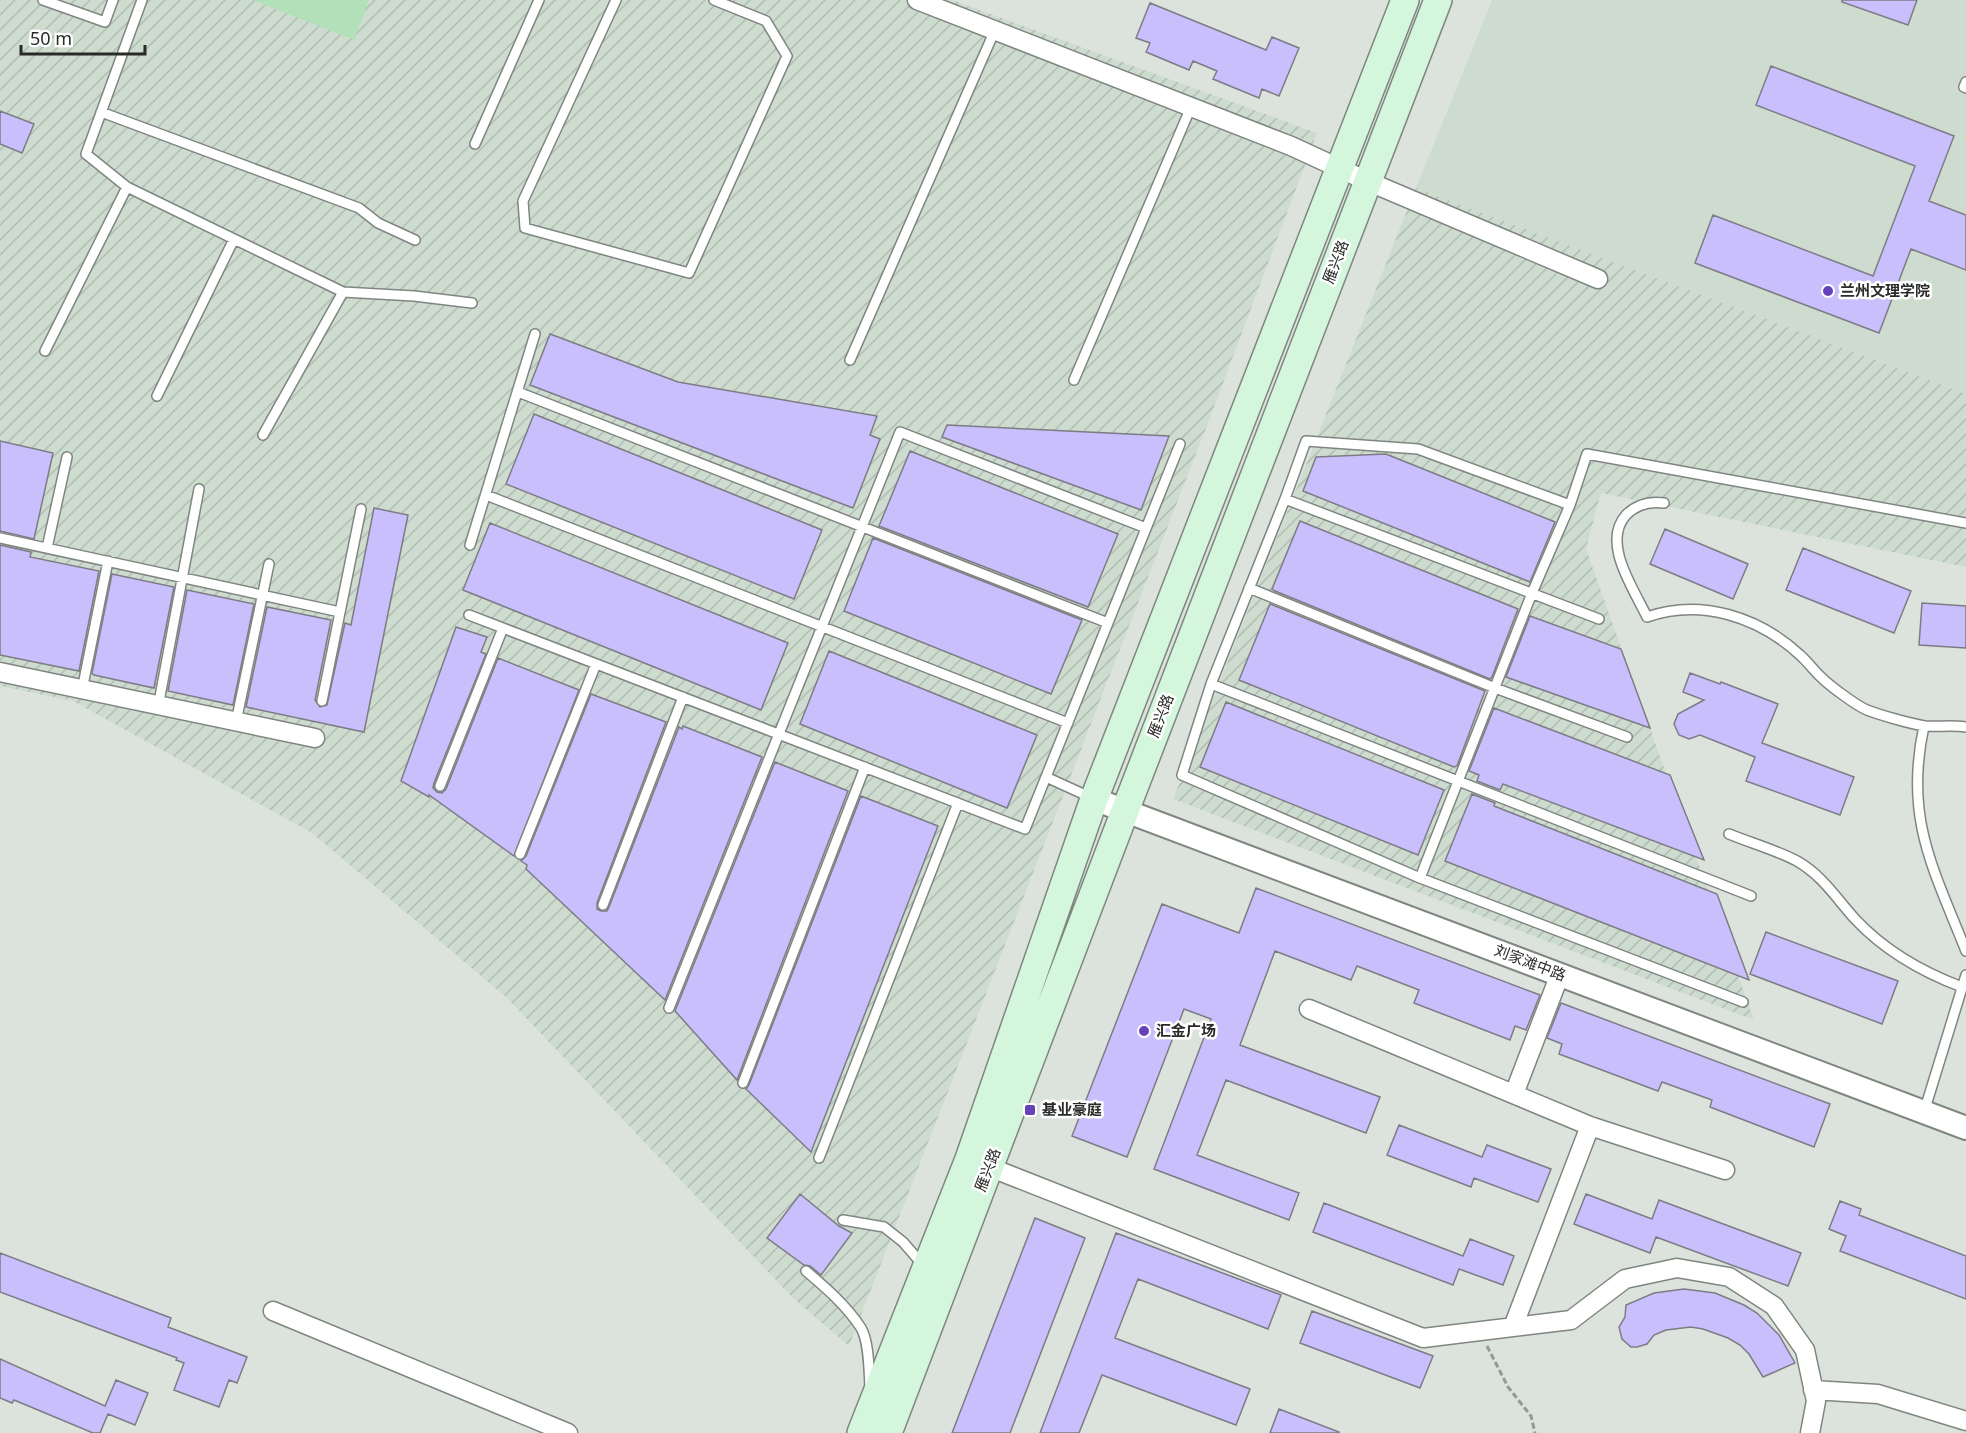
<svg xmlns="http://www.w3.org/2000/svg" width="1966" height="1433" viewBox="0 0 1966 1433" font-family="'Noto Sans','Noto Sans SC',sans-serif">
<defs>
<pattern id="industrial-furrows" width="10" height="10" patternUnits="userSpaceOnUse" patternTransform="scale(1.5)"><rect width="10" height="10" fill="#cedcd0"/><path d="M-1 1l2-2M0 10L10 0M9 11l2-2" fill="none" stroke="#b1bdb3"/></pattern>
</defs>
<rect width="100%" height="100%" fill="#dce3dd"/>
<path fill="#cedcd0" d="M1492,0h474v394l-550,-206z"/>
<path fill="url(#industrial-furrows)" d="M0,0h952l365,133 -109,290 -359,923 -55,-47 -287,-301 -195,-165 -239,-132 -73,-15z
M1416,188l550,206v173l-365,-74 -15,56 168,471 -581,-221z"/>
<path fill="#b2e0b9" d="M253,0h116l-15,40z"/>
<path fill="#c9bffd" stroke="#7d7c84" stroke-width="1.5" d="M1842,0h75l-9,25 -66,-23z
M1150,3l116,47 6,-13 27,11 -20,48 -17,-7 -3,9 -46,-19 4,-8 -24,-10 -4,9 -43,-18 4,-9 -14,-5z
M1771,66l183,70 -25,65 37,14v55l-55,-21 -32,84 -184,-70 18,-48 160,61 42,-110 -159,-61z
M0,111l34,13 -12,29 -22,-9z
M550,334l128,48 199,34 -7,19 10,4 -27,69 -323,-123z
M534,414l288,116 -28,69 -288,-115z
M947,425l222,11 -28,74 -199,-73z
M0,441l53,12 -19,86 -34,-8z
M910,451l208,83 -30,73 -209,-81z
M1386,454l169,68 -25,60 -227,-91 13,-34z
M374,508l34,7 -44,217 -118,-25 21,-100 64,13 -16,80 5,7 7,-2 18,-82 6,2z
M1300,521l218,88 -26,68 -2,2 -215,-88 -3,-2z
M490,523l298,120 -27,67 -298,-120z
M1665,529l83,35 -15,35 -83,-35z
M873,538l209,82 -31,74 -207,-83z
M0,545l31,7 -1,5 69,14 -20,100 -79,-16z
M1803,548l108,43 -17,42 -108,-43z
M112,574l62,13 -20,101 -60,-13 -2,-2z
M187,590l67,14 -21,101 -65,-14z
M1922,603l44,3v42l-47,-3z
M1270,604l215,87 -28,75 -3,1 -215,-87z
M1530,616l91,33 29,79 -144,-51z
M456,627l31,10 -6,15 5,2 -52,129 -1,5 4,4 5,1 4,-4 52,-131 81,32 -65,166 -85,-61v2l-28,-16z
M829,651l208,84 -30,73 -207,-84z
M1690,673l30,11 1,-2 57,22 -16,39 92,34 -14,38 -94,-34 9,-24 -55,-22 -11,4 -10,-4 -5,-11 4,-10 26,-14 -21,-8z
M591,694l75,28 -69,181v6l4,2h6l2,-4 70,-180 3,2 1,-3 79,31 -97,243 -139,-131 1,-4 -6,-4 5,-5z
M1226,702l218,88 -26,65 -218,-88z
M1494,708l176,67 34,85 -201,-76 -3,6 -23,-9 2,-6 -10,-4z
M775,762l73,29 -111,289 -62,-69z
M1472,794l23,9 -1,3 223,88 32,86 -304,-119z
M861,796l77,30 -127,326 -65,-63 3,-4z
M1256,888l284,107 -14,35 -11,-4 -5,14 -96,-37 5,-13 -62,-24 -6,14 -76,-29 -35,94 140,52 -14,36 -140,-53 -29,75 102,38 -10,27 -135,-51 57,-150 -27,-10 -57,148 -55,-21 90,-232 77,29z
M1766,932l132,49 -16,43 -132,-50z
M1561,1003l269,101 -16,43 -104,-40 2,-7 -50,-18 -4,9 -99,-37 3,-10 -15,-6z
M1399,1125l83,32 5,-12 64,24 -13,33 -64,-24 -3,9 -84,-32z
M800,1194l39,32 13,7 -31,42 -11,-9 -6,-1 -37,-27z
M1586,1194l66,25 7,-19 142,53 -13,33 -132,-49 -6,16 -76,-29z
M1840,1201l21,8 -2,6 107,41v43l-126,-48 6,-15 -17,-7z
M1324,1203l139,53 7,-17 44,17 -11,29 -44,-16 -6,16 -140,-53z
M1035,1218l50,20 -75,195h-58z
M1116,1233l165,62 -13,34 -130,-50 -23,59 135,51 -14,36 -134,-50 -23,58h-39z
M0,1253l171,65 -3,9 79,30 -10,26 -8,-3 -10,27 -45,-17 10,-27 -8,-3 1,-2 -177,-66z
M1684,1289l31,4 29,12 13,8 22,22 16,28 -32,14 -14,-23 -9,-9 -12,-7 -25,-9 -12,-2 -25,3 -12,5 -7,9 -10,3h-6l-9,-8 -3,-12 6,-10 1,-12 28,-12z
M1312,1311l121,45 -13,32 -120,-45z
M0,1359l105,47 11,-26 32,13 -13,32 -27,-11 -8,19h-7l-79,-33 -2,3 -12,-5z
M1279,1409l60,23v1h-69z"/>
<g fill="none" stroke-linecap="round" stroke-linejoin="round">
<defs>
<path id="service" d="M43,0l62,22 8,-22
M142,0l-56,154 41,33 216,105 71,4 58,7
M616,0l-93,201 2,27 164,45 98,-217 -21,-35 -52,-21
M1966,82l-2,5 2,1
M101,112l258,96 19,15 37,17
M475,144l64,-144
M45,351l82,-164
M850,360l145,-330
M1074,380l117,-273
M518,392l590,231
M157,396l77,-157
M263,435l80,-143
M486,495l582,228
M1285,499l314,120
M1664,503c-14,-2 -27,1 -38,12 -25,28 8,74 21,102 54,-19 112,0 153,38 8,7 14,16 22,23 8,8 35,28 45,32 13,5 44,14 58,16 14,1 27,-1 41,1
M1570,505l17,-51 379,69
M0,538l340,74
M470,545l65,-211
M47,548l20,-91
M1249,588l246,100 132,49
M469,615l556,214 155,-385
M1211,684l540,212
M82,690l26,-129
M322,701l39,-192
M158,707l41,-218
M236,722l33,-158
M1924,726c-20,92 9,142 42,225
M1046,777l46,21
M440,786l63,-158
M1729,834c22,9 47,16 68,27 26,15 39,37 58,58 30,32 67,53 107,68
M520,854l76,-190
M1420,878l112,-285 38,-88 -152,-56 -112,-8 -21,58 -74,185 -29,91 238,103 323,124
M603,905l80,-208
M669,1008l231,-576 246,96
M743,1083l122,-316
M1924,1112l42,-137
M819,1158l139,-355
M843,1220l41,7 19,15 20,23
M806,1271c19,16 41,35 55,57 8,13 8,43 9,59"/>
<path id="minor" d="M917,0l374,146 76,35 231,98
M0,672l315,66
M1309,1009l281,117 135,44
M1514,1094l46,-120
M979,1163l444,175 148,-18 54,-41 52,-11 52,9 45,29 31,44 11,51 -6,32
M273,1311l295,122
M1513,1327l77,-201
M1813,1390l65,4 88,27"/>
<path id="tertiary" d="M1094,799l872,329"/>
<path id="secondary" d="M861,1433l108,-274 125,-360 311,-799
M888,1433l237,-622 313,-811"/>
</defs>
<use href="#service" stroke="#7f8680" stroke-width="12"/>
<use href="#minor" stroke="#7f8680" stroke-width="21"/>
<use href="#tertiary" stroke="#7f8680" stroke-width="26"/>
<use href="#secondary" stroke="#7f8680" stroke-width="30"/>
<path stroke="#939994" stroke-width="3" stroke-dasharray="6 3" stroke-linecap="butt" d="M1487,1346l21,41 23,29 4,17"/>
<use href="#service" stroke="#fff" stroke-width="9"/>
<use href="#minor" stroke="#fff" stroke-width="18"/>
<use href="#tertiary" stroke="#fff" stroke-width="22"/>
<use href="#secondary" stroke="#d3f6dc" stroke-width="27"/>
</g>
<g fill="#6542ba" stroke="#fff" stroke-width="2">
<circle cx="1828" cy="291" r="6"/>
<circle cx="1144" cy="1031" r="6"/>
<rect x="1024" y="1104" width="12" height="12" rx="3"/>
</g>
<g text-anchor="middle" stroke-width="5" stroke-linejoin="round" paint-order="stroke">
<g font-size="15" fill="#282b28" stroke="#fff">
<text transform="translate(1336 262) rotate(-69)" y="5">雁兴路</text>
<text transform="translate(1161 716) rotate(-69)" y="5">雁兴路</text>
<text transform="translate(1530 963) rotate(21)" y="5">刘家滩中路</text>
<text transform="translate(988 1170) rotate(-69)" y="5">雁兴路</text>
</g>
<g font-size="15" font-weight="bold" fill="#282b28" stroke="#fff" text-anchor="start">
<text x="1840" y="296">兰州文理学院</text>
<text x="1156" y="1036">汇金广场</text>
<text x="1042" y="1115">基业豪庭</text>
</g>
</g>
<path d="M21 45v9h124v-9" fill="none" stroke="#282b28" stroke-width="3"/>
<text x="30" y="45" font-size="18" fill="#282b28" stroke="#ffffff" stroke-width="4.5" paint-order="stroke">50 m</text>
</svg>
